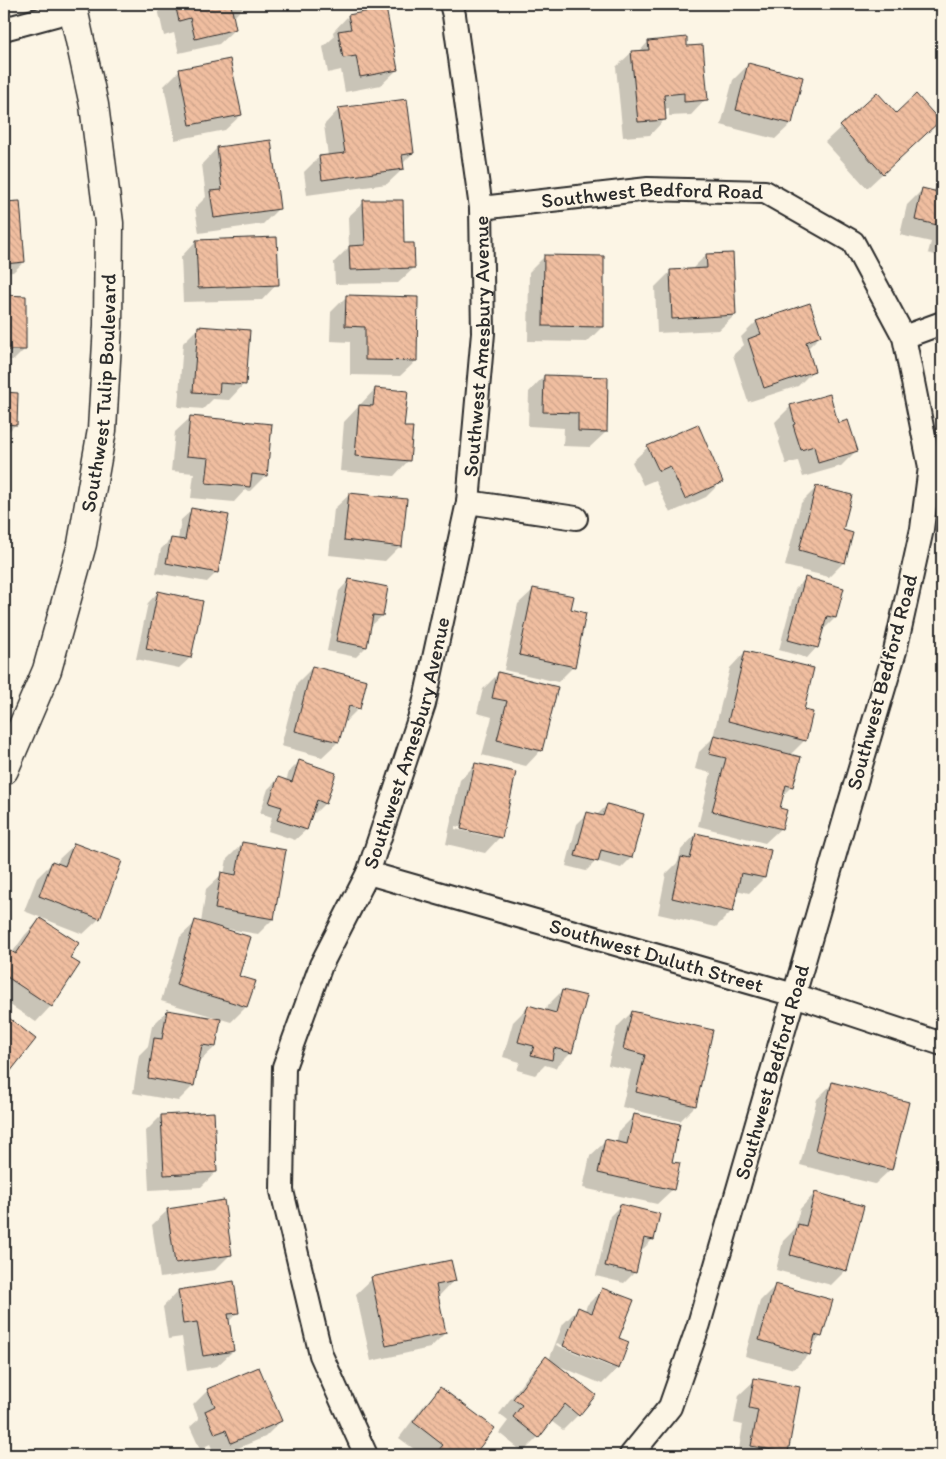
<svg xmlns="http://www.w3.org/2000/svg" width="946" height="1459" viewBox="0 0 946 1459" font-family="Itim,sans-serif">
<defs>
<pattern id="building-back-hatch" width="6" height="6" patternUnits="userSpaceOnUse" patternTransform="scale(1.25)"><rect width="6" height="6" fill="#f0bea0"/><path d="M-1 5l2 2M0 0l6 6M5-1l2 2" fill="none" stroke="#cea38a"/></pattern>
</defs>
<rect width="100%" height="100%" fill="#fcf5e5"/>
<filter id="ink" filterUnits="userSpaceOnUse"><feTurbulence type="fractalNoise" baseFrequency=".02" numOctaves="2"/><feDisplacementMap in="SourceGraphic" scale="10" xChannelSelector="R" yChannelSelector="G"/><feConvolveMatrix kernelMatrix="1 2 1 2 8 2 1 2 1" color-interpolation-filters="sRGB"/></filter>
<g filter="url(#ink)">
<path fill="#0003" fill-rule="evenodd" d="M157,4h89l-11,12h-3l3,13 -16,15 -40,9 -5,-20 -10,3z
M348,16l49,54 -16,15 -36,7 -4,-22 -13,3 -5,-26 11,-10 -1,-5z
M648,42l38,6 20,51 -15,16 -22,1v-8l-5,1 1,10 -15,16 -27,2 -7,-70 16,-15h7z
M748,65l43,59 -16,15 -54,-14 12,-45z
M180,70l61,45 -16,15 -50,10 -11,-54z
M339,109l74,44 -11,11 1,5 -16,15 -80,11 -3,-23 15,-15 9,-1 -4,-31z
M896,115l43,6 -72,67 -42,-46 16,-15z
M270,142l8,67 -15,15 -64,9 -4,-25 11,-11 -4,-33 15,-16z
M941,183h1v74l-14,-4 3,-11 -31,-7 7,-30 15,-15 10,2z
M19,202l5,60 -11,10 -9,1v-69z
M364,202l39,43 11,23 -16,15 -63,1 -1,-22 15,-15 -1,-30z
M196,241l81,43 -15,16 -79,2 -2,-45z
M706,255l29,60 -16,15 -62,3 -2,-46 16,-16 20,-1z
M545,256l57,71 -15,15 -59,-1 1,-69z
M347,296l69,65 -16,15 -50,-1v-33l-20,-1 1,-29z
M4,297h21l-1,53 -10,10h-10z
M756,322l64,14 -13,13 7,21 -16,16 -50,16 -15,-47 11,-10 -3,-8z
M199,327l45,57 -15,16 -16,-1 -10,10 -25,-2 5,-64z
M544,376l62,56 -16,15 -27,-1 1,-18 -36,-2 1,-34z
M375,389l28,39 6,32 -15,16 -54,-5 4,-49z
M4,394h12v30l-11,11h-1z
M790,407l47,17 19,27 -15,15 -38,11 -5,-16 -12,3 -7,-22 1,-2 -5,-18z
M191,417l75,58 -16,16 -5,-1 -11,12 -43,-4 3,-25 -23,-2 4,-39z
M648,447l74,34 -16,16 -36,16 -15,-33 -12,5 -11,-23z
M817,487l24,44 3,31 -15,15 -44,-11 16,-63z
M350,494l50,52 -15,15 -56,-6 5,-46z
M192,510l25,62 -10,10 -51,-9 5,-24 10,-10 7,1 3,-20z
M805,579l30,39 -10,10 -3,-1 -5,20 -10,11 -28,-8 16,-61z
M349,580l33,36 -11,10h-1l-4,21 -10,10 -29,-6 12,-60z
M534,589l36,21 4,56 -16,16 -54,-12 14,-66z
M158,592l43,10 -11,56 -11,10 -43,-9 12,-56z
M745,652l60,88 -16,16 3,30 -11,11 -3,12 3,19 -16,15 -67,-17 13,-53 -16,-4 4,-17 15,-15h-1l17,-69z
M313,667l46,41 -16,16 -5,18 -16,15 -41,-11 16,-63z
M498,674l43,76 -15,16 -44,-11 10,-38 -15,-4 6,-24z
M942,679v29l-4,-1z
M300,761l25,42 -10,10 -3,-1 -6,18 -11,10 -27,-9 4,-14 -12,-4 8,-24 10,-10 8,2 3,-9z
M475,765l25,72 -15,16 -39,-9 14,-64zM455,826l36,8v3l-36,-8z
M607,805l36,10 -12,43 -10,10 -25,-7 -10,10 -20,-5 11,-42 10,-10 9,2z
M696,834l68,44 -15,15 -13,-3 -4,21 -16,16 -58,-13 8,-40 12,-12 3,-12z
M75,844l46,18 -22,57 -16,15 -59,-23 13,-33 15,-15 5,2 2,-6z
M242,844l31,75 -15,15 -36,-6 24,79 -15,15 -70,-21 19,-64 16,-15 5,1 5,-34 16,-15h2l3,-15z
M40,919l28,39 -17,48 -15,16 -32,-21v-49l3,-2 5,3 13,-18z
M562,991l9,61 -16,16 -10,-3 -10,10 -18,-5 3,-8 -17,-5 10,-35 15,-15 18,4 1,-5z
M167,1011l48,36 -16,15h-2l-4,24 -15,15 -45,-8 6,-38 9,-9 4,-20z
M632,1012l63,94 -15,15 -58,-14 9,-37 -23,-5 9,-38z
M4,1016l30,23 -30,39z
M832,1084l59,85 -16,15 -75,-19 17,-66z
M161,1116l55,56 -15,15 -52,3 -3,-59z
M634,1116l37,47 2,26 -16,15 -74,-16 7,-32 16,-15 10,2 3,-12z
M815,1193l31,77 -15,15 -55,-15 7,-29 11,-11 6,-21z
M620,1206l33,33 -11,11 -2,-1 -6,24 -10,10 -28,-7 14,-60z
M168,1210l63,44 -16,16 -55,8 -8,-53z
M372,1279l82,1 -15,16h-2l8,37 -15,15 -59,13 -15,-67z
M776,1285l45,51 -10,11 -2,7 -15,15 -49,-13 15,-55z
M603,1289l15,50v29l-16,16 -45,-19 21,50 -15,15 -12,-9 -13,16 -15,15 -24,-19 9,-12 -9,-7 31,-41 16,-15 3,2 14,-36 15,-15 7,2 2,-6zM557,1343l54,22v2l-55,-22z
M178,1291l59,22 -9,9 5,29 -16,15 -30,5 -5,-34 -14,2 -5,-32z
M755,1380l31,72 -3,3h-45l5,-30 -9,-2 5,-28z
M441,1388l52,40 -21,27h-50l-23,-17 26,-34z
M208,1390l73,31 -16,16 -44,18h-6l-5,-11 -10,5 -10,-22 9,-8 -6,-14z"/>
<path fill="url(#building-back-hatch)" stroke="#2b2b2b" d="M175,4h62l-6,1 5,24 -41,10 -5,-21 -11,3z
M386,8l12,62 -38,7 -4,-21 -13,2 -5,-27 13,-2 -3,-14z
M687,37v9l16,-1 5,55 -24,2v-9l-20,2 2,25 -28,2 -7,-71 18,-1 -1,-9z
M230,59l12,56 -52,10 -11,-56z
M748,63l55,14 -11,47 -56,-14z
M877,92l19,21 20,-19 24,27 -57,53 -43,-48z
M407,99l7,54 -12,2 2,14 -82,11 -3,-24 26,-3 -7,-45z
M271,140l9,69 -66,9 -4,-27 12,-1 -5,-43z
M941,182h1v44l-27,-6 7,-32 16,4z
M363,200h40l1,43h10l1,25 -65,2 -1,-24 16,-1z
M20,201l5,61 -21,2v-62z
M277,237l2,48 -81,3 -2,-48z
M733,253l3,62 -64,4 -2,-49 37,-2 -1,-14z
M544,255l60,1v71l-61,-1z
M4,295l22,1v54h-22z
M346,295l72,2 -1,64 -52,-1v-33l-20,-1z
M810,303l11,33 -15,6 9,29 -51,17 -16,-49 13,-5 -5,-13z
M198,326l52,4 -4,55 -26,-2 -1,11 -26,-2z
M544,375l64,2 -1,55 -29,-1v-18l-35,-1z
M375,388l33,3 -4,36h9l-3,34 -55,-5 4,-51 14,1z
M4,392l14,1 -1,32 -13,-1z
M830,394l8,29 10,-3 10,31 -40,12 -4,-17 -13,4 -8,-25 2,-1 -5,-19z
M190,416l82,8 -5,52 -15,-2 -2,13 -44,-4 3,-25 -23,-2z
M698,424l25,58 -38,17 -15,-33 -11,5 -12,-25z
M816,486l36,9 -9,35 10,3 -8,30 -46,-13z
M349,493l58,6 -5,48 -58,-7z
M191,508l38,7 -11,58 -52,-10 5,-25 14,2z
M805,577l39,11 -8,30 -9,-2 -9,32 -30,-8z
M349,579l39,8 -5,29 -10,-1 -6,32 -31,-6z
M533,588l41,8 -3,13 15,4 -11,54 -56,-12z
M158,591l45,10 -12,57 -45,-9z
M745,651l69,17 -10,42 9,2 -7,29 -78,-20z
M312,666l55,14 -7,29 -11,-3 -10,36 -44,-11z
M498,672l60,15 -16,64 -45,-11 10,-39 -15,-3z
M714,735l87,22 -8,30 -7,-2 -6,23 7,2 -5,19 -70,-18 14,-53 -17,-4z
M299,760l37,13 -10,31 -9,-4 -10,30 -30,-10 5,-13 -13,-4 9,-26 14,5z
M475,763l41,9 -14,66 -41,-9z
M607,804l37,10 -12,44 -31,-8 -3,12 -23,-6 12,-44 16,4z
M696,833l75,17 -6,28 -24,-5 -8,39 -61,-14 9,-41 9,2z
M242,842l44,8 -12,69 -59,-10 6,-37 15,3z
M74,843l48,18 -22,58 -61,-23 13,-35 13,5z
M40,918l39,25 -9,15 10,6 -28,43 -48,-32v-23l2,-4 10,6z
M195,920l56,17 -12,39 17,5 -9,26 -71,-22z
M562,990l25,6 -15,57 -18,-5 -2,12 -21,-5 3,-9 -16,-4 10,-37 28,8z
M167,1010l54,9 -5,28 -14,-2 -8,41 -46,-8 6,-40 8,1z
M632,1011l81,19 -17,76 -60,-14 9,-37 -22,-6z
M4,1014l32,25 -30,38 -2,-2z
M832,1082l77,20 -17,68 -77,-20z
M214,1112l3,60 -53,3 -3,-60z
M634,1114l46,10 -8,38 8,1 -6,27 -76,-17 7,-34 22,5z
M815,1192l49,14 -17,65 -57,-16 8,-31 8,2z
M224,1200l8,55 -57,8 -8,-54z
M620,1204l40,10 -6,26 -10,-2 -8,35 -31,-7z
M451,1260l5,21 -20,4 10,48 -60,13 -15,-69z
M234,1281l5,32 -11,1 6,37 -31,5 -6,-34 -14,2 -5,-34z
M775,1284l58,16 -11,37 -7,-2 -5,20 -51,-15z
M602,1288l32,12 -15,38 10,4 -10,27 -56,-23 15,-39 14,6z
M546,1356l50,39 -17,21 -14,-12 -26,34 -26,-21 9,-12 -9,-6z
M259,1367l23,54 -51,22 -5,-13 -11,4 -10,-23 10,-5 -8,-17z
M754,1378l46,9 -12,66 -37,-7 7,-36 -9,-2z
M440,1387l55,41 -21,27h-32l-5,-3 6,-7 -30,-23z"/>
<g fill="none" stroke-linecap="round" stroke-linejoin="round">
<defs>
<g id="street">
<path d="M4,29l70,-19"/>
<path id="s1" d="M481,208l167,-19 117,3 88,50 51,95 26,130 -8,62 -27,122 -48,161 -148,512 -29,83 -39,48"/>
<path d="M904,337l38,-14"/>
<path d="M468,502l108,16"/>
<path id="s2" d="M368,873l426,122 148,49"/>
<path id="s3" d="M366,1455l-45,-100 -39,-164 2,-124 37,-102 47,-92 56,-169 44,-202 15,-169 -2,-125 -27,-193 -3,-11"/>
</g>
<g id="secondary">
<path id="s4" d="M4,770l43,-100 35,-126 20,-114 6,-105 1,-102 -15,-118 -22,-101"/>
</g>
</defs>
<use href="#street" stroke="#2b2b2b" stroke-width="26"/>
<use href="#secondary" stroke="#2b2b2b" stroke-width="31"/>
<use href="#street" stroke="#fcf5e5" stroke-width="22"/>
<use href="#secondary" stroke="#fcf5e5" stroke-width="28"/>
</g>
</g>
<g text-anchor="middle" stroke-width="4" stroke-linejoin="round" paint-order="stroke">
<g font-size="21" fill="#2b2b2b" stroke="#fcf5e5">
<text dy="7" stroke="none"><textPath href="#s1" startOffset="172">Southwest Bedford Road</textPath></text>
<text dy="7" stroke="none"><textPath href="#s3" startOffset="1155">Southwest Amesbury Avenue</textPath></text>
<text dy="7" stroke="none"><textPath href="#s4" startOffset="392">Southwest Tulip Boulevard</textPath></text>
<text transform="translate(882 682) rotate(-75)" y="7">Southwest Bedford Road</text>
<text dy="7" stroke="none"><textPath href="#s3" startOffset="750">Southwest Amesbury Avenue</textPath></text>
<text dy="7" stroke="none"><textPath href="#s2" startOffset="300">Southwest Duluth Street</textPath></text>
<text transform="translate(772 1072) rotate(-74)" y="7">Southwest Bedford Road</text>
</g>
</g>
<rect width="946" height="1459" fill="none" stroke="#fcf5e5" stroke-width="20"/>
<rect x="10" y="10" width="926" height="1439" fill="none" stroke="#2b2b2b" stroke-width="2" filter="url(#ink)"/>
</svg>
